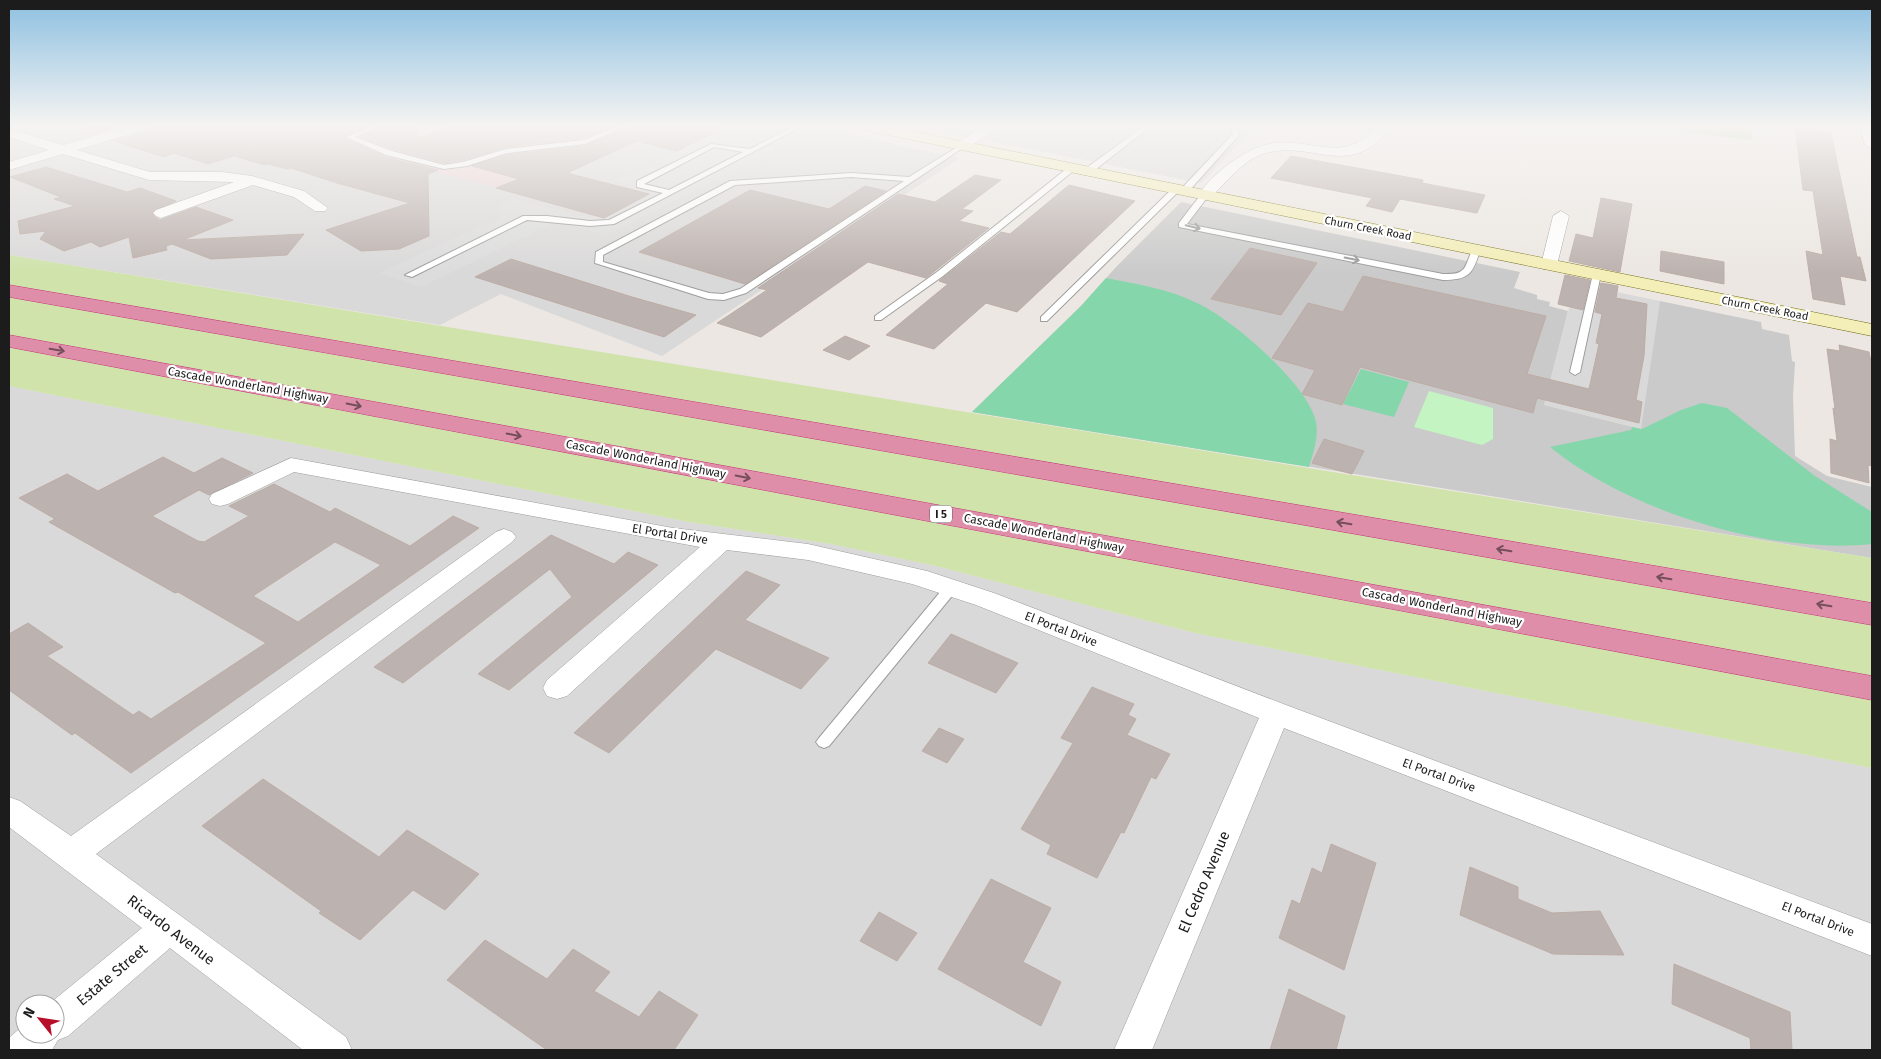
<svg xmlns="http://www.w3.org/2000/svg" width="1881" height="1059" viewBox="0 0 1881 1059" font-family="'Fira Sans',sans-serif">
<rect width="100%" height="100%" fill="#ece7e2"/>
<path fill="#dad9d9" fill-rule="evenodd" d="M9,126h800l151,32 -298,198 -161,-62 -61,31 -431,-70z
M915,126h341l-55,57z
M1572,283l88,18 -18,128 -98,-24 31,-120z
M9,386l680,136 142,22 105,22 259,67 677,135v282h-1863zM25,1004h30v30h-30z"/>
<path fill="#ecd2d5" d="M347,126h288l-139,61 -188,-47z"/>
<path fill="#cacaca" d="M1181,202l339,70 -6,16 23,7v4l13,3 -1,4 19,5 -24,94 97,24 19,-128 101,21 1,7 27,6 3,26 3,1 -2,34 2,60 32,20 45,11v71l-900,-146 109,-106 36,-40z"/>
<path fill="#cfe3ab" d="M9,255l1336,219 527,84v210l-677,-135 -259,-67 -105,-22 -142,-22 -680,-136z"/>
<path fill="#aec999" d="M1675,126h76l1,14 -69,-8z"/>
<path fill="#c4f4c1" d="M1429,391l64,17v31l-11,6 -68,-18z"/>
<path fill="#85d6ab" d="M1106,278c30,6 63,11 91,25 35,16 111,81 119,119 3,14 -3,32 -7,45l-337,-55 109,-106z
M1361,369l48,13 -15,35 -51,-13z
M1702,403l25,5 88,68 57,36v32c-101,11 -244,-33 -322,-97l81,-17 1,-3 10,2 39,-19z"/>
<path fill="#dcdcdc" d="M743,126h58l12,3 -207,107 -41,-13 -13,1 -131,63 -42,-14 122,-56 -2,-4 4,-9 13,-5 58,16 33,3 49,-25 -42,-12 95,-44 40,9 20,-10 -25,-6 4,-2z"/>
<path fill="#bcb2af" stroke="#bdaca5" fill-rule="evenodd" d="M82,126h39l-28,8 -11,-3z
M150,126h217l-23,12 41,19 53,13 -10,4 1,62 -30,13 -38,2 -35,-21 84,-27 -73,-20 -46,-15 -4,1 -19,-5 -4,1 -30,-9 -26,8 -34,-11 -10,4 -50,-16 34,-10z
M383,126h33l2,12 33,-12h163l-30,12 -78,9 -43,13 -19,3 -51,-14 -33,-12z
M630,126h99l-52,25 -40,-10 -70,32 82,21 -45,24 -108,-30 23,-9 -47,-13 35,-11 78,-9z
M1795,127l36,6 26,124h3l6,24 -26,-5 5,29 -32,-6 -7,-48 17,4 -10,-64 -10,-1z
M1291,156l132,24 -1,3 63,12 -8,18 -77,-14 -8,13 -26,-6 6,-8 -101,-20z
M46,167l81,25 13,-4 36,13 -24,11 3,5 5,3 36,-13 37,13 -50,20 121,-6 -17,21 -76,4 -39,-15 -6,2 1,4 -34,8 -4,-21 -29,10 -9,-5 -27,9 -24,-12 6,-8 -26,3 -2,-13 57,-15 -21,-7 7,-2 -51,-20z
M975,175l26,5 -39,29 11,2 -14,10 30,7 -63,50 -58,-16 -107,75 -44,-14 50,-33 -9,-2 140,-94 37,8z
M1069,185l66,16 -118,111 -31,-9 -52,46 -48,-14 62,-51 -9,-3 62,-49 9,2z
M865,186l21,5 -141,93 -106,-32 111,-62 79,19z
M1601,198l31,6 -12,68 -51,-11 7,-27 17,4z
M1250,248l67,15 -36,52 -70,-16z
M1661,251l63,11v22l-64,-13z
M511,259l121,38 64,18 -32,22 -189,-60z
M1565,275l25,5 -7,30 -25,-6z
M1363,276l183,40 -19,58 62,15 10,-45 -3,-1 6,-29 -7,-2 6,-29 17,3 -2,12 31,6 -3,52 -8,44 6,2 -3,21 -102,-25 -4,15 -173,-46 -18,38 -40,-11 13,-24 -43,-12 36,-55 35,9z
M845,336l25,10 -21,14 -26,-10z
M1839,345l30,7 3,15v99l-4,-1 1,18 -38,-10 -1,-34 7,2 -4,-33 2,1 -8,-60 13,2z
M1324,439l40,12 -12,23 -40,-11z
M163,457l31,16 28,-15 31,15 -44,22 -10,-5 -47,26 46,25 6,1 45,-26 -20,-10 45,-22 56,28 5,-4 75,38 43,-30 26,12 -348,245 -56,-40 -3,2 -63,-45v-56l19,-11 35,24 -16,9 86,59 6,-4 12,8 115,-76 -88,-51 -3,1 -126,-71 6,-3 -36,-21 48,-24 31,17zM335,542l46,23 -83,57 -45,-26z
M551,535l63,29 14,-12 30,13 -149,125 -31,-16 94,-77 -22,-28 -147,114 -29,-16z
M746,571l34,14 -35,35 84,38 -28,31 -85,-40 -107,104 -35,-20z
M951,634l67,29 -22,30 -68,-30z
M1092,687l42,17 -6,11 8,4 -9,16 43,19 -14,25 -5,-2 -27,56 -3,-1 -24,46 -50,-24 4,-9 -30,-16 52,-86 -12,-5z
M939,728l25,11 -17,24 -25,-12z
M263,779l116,78 28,-27 72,44 -34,36 -32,-20 -53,50 -41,-27 2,-2 -119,-85z
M1331,844l45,19 -32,107 -65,-32 13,-38 8,4 12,-36 10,5z
M1470,867l48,20v12l34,14 48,-2 24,44 -71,-1 -93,-39z
M991,879l60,29 -28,54 38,20 -20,44 -103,-57z
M879,912l38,21 -20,28 -37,-20z
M485,940l62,39 26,-30 37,23 -16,19 45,26 20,-26 39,24 -24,35h-127l-100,-70z
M1674,964l116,48 2,38h-41l-1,-12 -78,-34z
M1289,989l56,27 -9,34h-66z"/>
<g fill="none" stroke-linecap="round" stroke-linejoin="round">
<defs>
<path id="lane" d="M372,126h9l-26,11 37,14 52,14 19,-3 43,-13 78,-9 35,-14h9l-43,18 -78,9 -40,13 -23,3 -58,-14 -40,-18z
M795,126h8l-189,98 -24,2 -63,-6 -115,57 -7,-2 118,-59h24l43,5 19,-1 54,-27 -26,-6v-6l74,-37 39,5zM714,147l29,5 -74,38 -25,-6z
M1144,126h7l-60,47h-6v-4z
M1231,126h6l2,9 -52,58h-6v-4l52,-55z
M962,144l4,2 -2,1 -218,146 -22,7 -16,-1 -113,-36 1,-11 134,-71 121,-8 58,4zM851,177l53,4 -164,108 -17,5 -14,-1 -106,-31v-7l132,-70z
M1070,166l7,2 -134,108 -62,44h-6v-4l62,-44z
M1174,187l7,2 -134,132h-6v-4z
M1202,193l7,2 -22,29 256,50c25,1 21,-7 30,-26l7,2c-7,24 -11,30 -37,30l-264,-53v-4z
M1597,271l4,3 -21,98 -5,3 -5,-3 23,-98z
M951,583l5,2 2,3 -2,3 -127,155 -5,2 -5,-2 -3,-4 3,-4 127,-153z"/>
<path id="street" d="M128,126h20l-1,3 -70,21 73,22h72l30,4 52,15 24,17 -3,3h-10l-21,-14 -41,-12 -92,33 -5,-2 -3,-3 3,-3 78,-28 -85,-2 -86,-26 -54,16v-8l40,-12 -40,-13v-8l54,16z
M984,126h15l-32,23h-10l-2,-3 2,-3z
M1378,126h13c-40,57 -79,12 -128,28 -21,7 -37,29 -53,44l-5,1 -7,-4c16,-23 49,-49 77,-52 43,-4 67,22 103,-17z
M1860,126h12v23l-7,-4z
M1561,211l8,5 -12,49 -2,4h-12l-2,-4 12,-49z
M291,458l382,70 135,16 119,27 67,22 292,112 586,219v32l-588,-228 -132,322h-38l145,-332 -283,-113 -64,-21 -104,-24 -81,-10 -160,146 -10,3 -10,-3 -4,-8 4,-8 153,-133 -406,-75 -66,32 -8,2 -8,-2 -3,-5 3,-5z
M504,529l8,3 4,5 -4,5 -416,312 250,183 6,13h-49l-133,-102 -102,88 -10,4 -6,10h-43l1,-13 15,-13v10h30v-30h-6l93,-76 -133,-101v-30l11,4 51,35 425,-304z"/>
<path id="secondary" d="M857,126h29l986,198v12l-1008,-206z"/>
<path id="highway" d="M9,285l1863,318v22l-1863,-328z
M9,335l1863,341v24l-1863,-353z"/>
</defs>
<use href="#lane" stroke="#9d9d9d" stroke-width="2"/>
<use href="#street" stroke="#9d9d9d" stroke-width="1"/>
<use href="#secondary" stroke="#69650c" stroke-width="1"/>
<use href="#highway" stroke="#c9307b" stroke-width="1"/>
<use href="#lane" fill="#fff" fill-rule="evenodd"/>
<use href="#street" fill="#fff" fill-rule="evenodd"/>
<use href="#secondary" fill="#f4eeb8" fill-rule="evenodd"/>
<use href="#highway" fill="#df8ea9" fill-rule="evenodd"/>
</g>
<defs><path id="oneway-shaft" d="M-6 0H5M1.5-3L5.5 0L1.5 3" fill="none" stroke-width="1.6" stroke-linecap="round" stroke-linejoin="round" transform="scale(1.25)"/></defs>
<g stroke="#999">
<use href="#oneway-shaft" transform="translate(1193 227) rotate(13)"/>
<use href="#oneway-shaft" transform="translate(1352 259) rotate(11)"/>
</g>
<g stroke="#744f5b">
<use href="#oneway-shaft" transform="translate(57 350) rotate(10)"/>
<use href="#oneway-shaft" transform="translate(354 405) rotate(11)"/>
<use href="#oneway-shaft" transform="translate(514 435) rotate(11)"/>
<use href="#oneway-shaft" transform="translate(743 477) rotate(11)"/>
<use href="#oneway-shaft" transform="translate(1344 523) rotate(-170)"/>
<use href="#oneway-shaft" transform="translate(1504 550) rotate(-170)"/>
<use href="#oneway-shaft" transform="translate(1664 578) rotate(-170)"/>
<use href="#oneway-shaft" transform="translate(1824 605) rotate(-170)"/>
</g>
<linearGradient id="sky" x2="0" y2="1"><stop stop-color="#8dc0e1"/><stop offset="0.46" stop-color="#f6f4f2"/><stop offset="1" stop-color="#f6f4f2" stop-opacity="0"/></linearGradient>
<rect width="1881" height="274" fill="url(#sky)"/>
<g text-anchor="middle" stroke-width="4.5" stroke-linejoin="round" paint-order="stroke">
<g font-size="11" fill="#1c1c1c" stroke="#fff">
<text transform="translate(1368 228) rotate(11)" y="4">Churn Creek Road</text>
<text transform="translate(1765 308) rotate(11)" y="4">Churn Creek Road</text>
</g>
<rect fill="#fff" stroke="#606060" stroke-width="1" x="930" y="505.5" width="22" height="17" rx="4"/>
<g font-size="11" font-weight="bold" fill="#1c1c1c">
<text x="941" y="518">I 5</text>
</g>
<g font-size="12" fill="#1c1c1c" stroke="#fff">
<text transform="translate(248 385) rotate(10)" y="4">Cascade Wonderland Highway</text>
<text transform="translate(646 459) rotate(11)" y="4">Cascade Wonderland Highway</text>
<text transform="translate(1044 533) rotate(11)" y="4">Cascade Wonderland Highway</text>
<text transform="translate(670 534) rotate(9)" y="4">El Portal Drive</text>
<text transform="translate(1442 607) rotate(11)" y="4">Cascade Wonderland Highway</text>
<text transform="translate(1061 629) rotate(21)" y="4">El Portal Drive</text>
<text transform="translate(1439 775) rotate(20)" y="4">El Portal Drive</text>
<text transform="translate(1818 919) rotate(21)" y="4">El Portal Drive</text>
</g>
<g font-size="15" fill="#1c1c1c" stroke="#fff">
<text transform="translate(1204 882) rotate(-67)" y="5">El Cedro Avenue</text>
<text transform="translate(171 930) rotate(37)" y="5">Ricardo Avenue</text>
<text transform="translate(112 975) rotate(-40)" y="5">Estate Street</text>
</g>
</g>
<rect width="1881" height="1059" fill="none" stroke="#1c1c1c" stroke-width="20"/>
<g transform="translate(40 1019) rotate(300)"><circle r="24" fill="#ffffff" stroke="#a4a4a4"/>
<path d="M0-4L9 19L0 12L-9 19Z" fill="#b80f28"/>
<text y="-8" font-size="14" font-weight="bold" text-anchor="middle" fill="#1c1c1c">N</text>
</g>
</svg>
